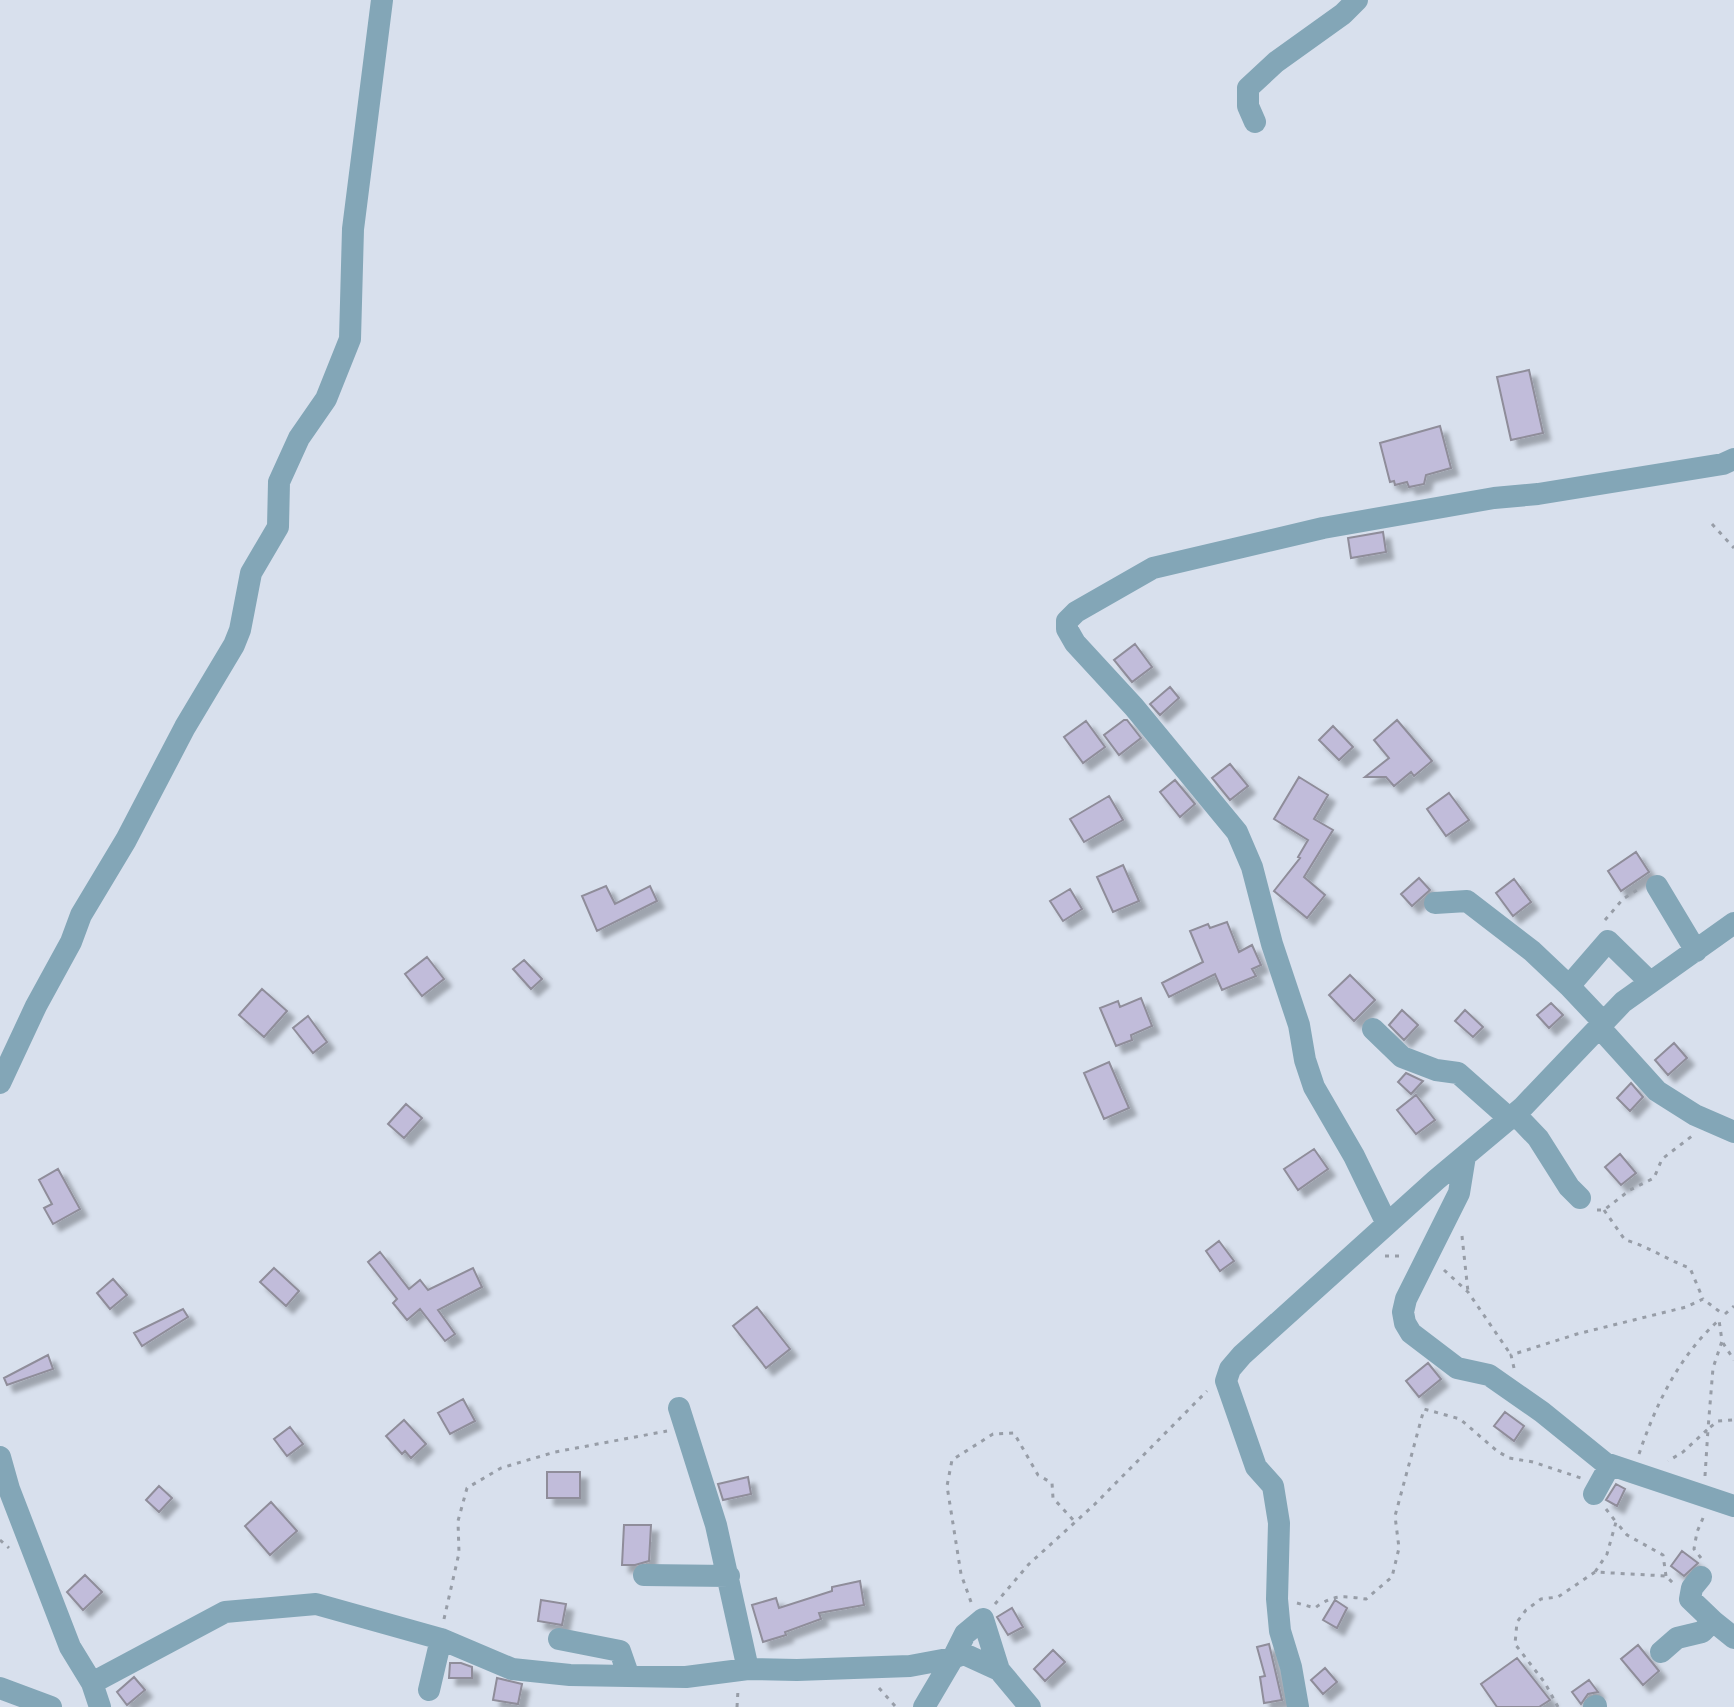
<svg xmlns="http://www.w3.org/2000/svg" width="1734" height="1707" viewBox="0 0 1734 1707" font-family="'Zilla Slab',serif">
<defs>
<filter id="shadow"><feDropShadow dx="7" dy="7" stdDeviation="2" flood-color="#0004"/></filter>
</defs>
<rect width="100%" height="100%" fill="#d8e0ed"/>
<path fill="#c1bcda" stroke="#8f8d9a" stroke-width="2" filter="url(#shadow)" d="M1529,370l14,63 -32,7 -14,-63z
M1440,426l11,42 -25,7 -2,9 -15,3 -2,-5 -12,3 -1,-4 -4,1 -10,-39z
M1383,532l3,20 -35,6 -3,-20z
M1135,644l17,23 -20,15 -18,-22z
M1170,687l9,11 -19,17 -10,-11z
M1124,720h3l14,18 -22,17 -15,-20z
M1397,720l35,41 -18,15 -3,-4 -17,14 -8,-9h-21l24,-19 -15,-18z
M1086,721l19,26 -22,16 -19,-26z
M1333,726l20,21 -14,13 -20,-20z
M1230,764l18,22 -18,14 -18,-22z
M1299,777l29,18 -14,24 19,11 -29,47 21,18 -18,23 -33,-27 26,-33 -2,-1 10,-17 -34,-21z
M1175,780l20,24 -15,13 -20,-25z
M1449,793l20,27 -23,16 -19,-27z
M1109,796l14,24 -39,22 -14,-23z
M1636,852l13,20 -28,19 -13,-20z
M1123,865l16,36 -26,11 -16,-35z
M1419,878l11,12 -18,16 -11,-12z
M1514,879l17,23 -18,14 -17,-23z
M606,886l9,18 35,-18 7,15 -60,30 -15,-35z
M1070,889l12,20 -19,12 -13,-20z
M1227,922l12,30 13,-7 9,20 -9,4 4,7 -34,14 -7,-16 -46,23 -7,-14 41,-21 -13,-31 18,-7 2,4z
M427,957l17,22 -22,17 -17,-22z
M524,960l18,19 -11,10 -18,-20z
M1350,975l25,25 -21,21 -25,-26z
M262,989l25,22 -23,26 -25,-22z
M1141,998l11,28 -21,9 1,5 -16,6 -16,-38 18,-7 2,6z
M1551,1003l12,12 -14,13 -12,-13z
M1402,1010l16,15 -14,15 -15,-15z
M1465,1010l18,17 -10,10 -18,-16z
M308,1016l19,26 -14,11 -20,-25z
M1674,1043l13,15 -19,17 -13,-15z
M1109,1062l20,46 -25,11 -20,-46z
M1406,1073l17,8 -12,13 -13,-12z
M1631,1083l12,14 -13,14 -13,-13z
M1416,1095l19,25 -19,14 -19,-24z
M406,1104l16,14 -18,20 -16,-14z
M1314,1149l14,20 -30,21 -14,-21z
M1620,1154l16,19 -15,12 -16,-18z
M58,1169l22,40 -27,15 -9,-16 8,-4 -13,-24z
M1219,1241l15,20 -14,10 -14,-20z
M380,1252l29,37 11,-9 8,10 45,-22 9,19 -44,23 17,24 -10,7 -25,-32 -13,11 -14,-17 4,-4 -29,-37z
M274,1268l25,23 -13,15 -26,-24z
M113,1279l14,16 -17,14 -13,-16z
M757,1307l33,42 -24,19 -33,-42z
M183,1309l5,8 -46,29 -8,-13z
M48,1355l5,14 -46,16 -3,-7z
M1428,1363l13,16 -22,18 -13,-16z
M463,1399l12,22 -25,13 -12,-21z
M1505,1412l19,14 -10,15 -20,-15z
M404,1420l22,24 -15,14 -6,-7 -3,3 -16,-18z
M290,1427l13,17 -16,12 -13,-17z
M547,1472h33v26h-33z
M748,1477l3,17 -28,6 -5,-16z
M1616,1484l9,5 -8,17 -11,-6z
M159,1486l13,12 -13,14 -13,-12z
M271,1502l26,29 -27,24 -25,-29z
M624,1525h27l-2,36 -14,4h-13z
M1682,1551l16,12 -14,13 -13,-10z
M85,1575l17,17 -19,18 -16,-18z
M860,1581l4,24 -45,8 2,6 -36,13 1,3 -23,7 -11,-37 24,-7 3,10 53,-17v-4z
M541,1600l25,4 -4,21 -24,-4z
M1335,1600l12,8 -10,20 -14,-8z
M1012,1608l11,19 -15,8 -11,-18z
M1269,1644l13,56 -18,3 -4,-26 5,-1 -8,-29z
M1638,1645l21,26 -16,14 -22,-26z
M1053,1650l12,12 -20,19 -11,-12z
M1517,1658l33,42 -11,7h-42l-16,-23z
M450,1663h11l11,4v11h-23z
M1325,1668l12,14 -14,12 -12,-14z
M134,1677l11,13 -18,15 -10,-13z
M497,1678l25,6 -4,20 -25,-4z
M1589,1680l9,12 -10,2 -7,10 -9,-12z"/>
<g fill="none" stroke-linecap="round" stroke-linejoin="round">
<path stroke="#979da7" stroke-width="3" stroke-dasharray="4 6" stroke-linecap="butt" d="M1712,524l22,24
M1605,920l18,-21 14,-9
M1597,1210h7l26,-20 24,-12 8,-19 30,-23
M1604,1210l21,30c23,6 42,20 65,28l13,31
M1462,1236l6,56
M1385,1256h20
M1444,1270l24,22 43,63
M1725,1314l9,-8
M1723,1343l11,17
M1514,1368l-3,-13 66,-21 109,-27 17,-8 21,16
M1639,1454c17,-50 40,-98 80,-134l3,21 -9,27 -5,61 -25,23 -15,9
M1705,1476l3,-47 10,-8 16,-1
M1606,1509l10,13
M0,1540l9,8
M1701,1558l-7,-9 3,-17 6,-14
M1666,1576l-3,-21 -36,-20 -11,-13 -9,32 -12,18 71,4 7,7
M971,1602l-10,-28 -14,-88 5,-26 41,-26 21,-1 24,42 14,8 1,15 22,24
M1297,1603l18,5c18,-14 29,-12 51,-9l26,-22 7,-29 -4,-32 29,-107 36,10 37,32 12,7 24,4 48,16
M995,1604l34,-40 65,-59 113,-114
M444,1619l15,-66 -1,-32 9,-33 34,-20 54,-16 112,-21
M879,1688l17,19
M737,1707l1,-17
M1558,1707l-13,-24 -30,-39 2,-22 9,-12 15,-11 17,-2 37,-25"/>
<path stroke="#83a6b7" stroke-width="22" d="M1255,122l-7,-16v-18l28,-26 67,-48 14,-14
M1657,886l39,65
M1435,903l32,-2 65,50 37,35
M1604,1023l-35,-37 39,-45 42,41
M1600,1028l57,63 38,24 39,17
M1373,1029l29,28 34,13 22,3 52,46
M0,1083l36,-77 35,-64 10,-27 45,-75 59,-113 49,-82 6,-15 11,-57 27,-46 1,-45 20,-44 27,-39 24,-60 3,-110 29,-229
M1515,1114l23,24 31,49 11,11
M1465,1156l-6,37 -53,106 -3,13 2,11 6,10 46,35 32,7 53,37 63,51 129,43
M1387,1224l-33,-68 -40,-69 -9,-27 -6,-35 -27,-81 -20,-77 -15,-35 -103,-125 -59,-64 -8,-14v-8l9,-9 77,-44 170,-40 171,-30 44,-4 185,-30 11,-5
M679,1408l37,117 32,144
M0,1457l9,32 61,158 22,36 8,24
M1594,1494l16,-29
M644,1575l85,1
M1701,1577l-9,11 -2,11 23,22
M559,1639l61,12 8,23
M1661,1652l16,-14 25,-6 11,-11 21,17
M92,1683l133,-71 91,-8 125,35 71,30 58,6 116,2 62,-8 49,1 113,-4 43,-8 12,-24 18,-15 16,51
M0,1688l51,19
M429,1690l12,-51
M924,1707l29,-49 11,-4 35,16 31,37
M1298,1707l-7,-40 -11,-36 -3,-32 2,-76 -6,-37 -17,-19 -30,-86 4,-12 12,-14 194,-175 86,-72 101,-106 111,-79
M1594,1707l2,-1"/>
</g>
</svg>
